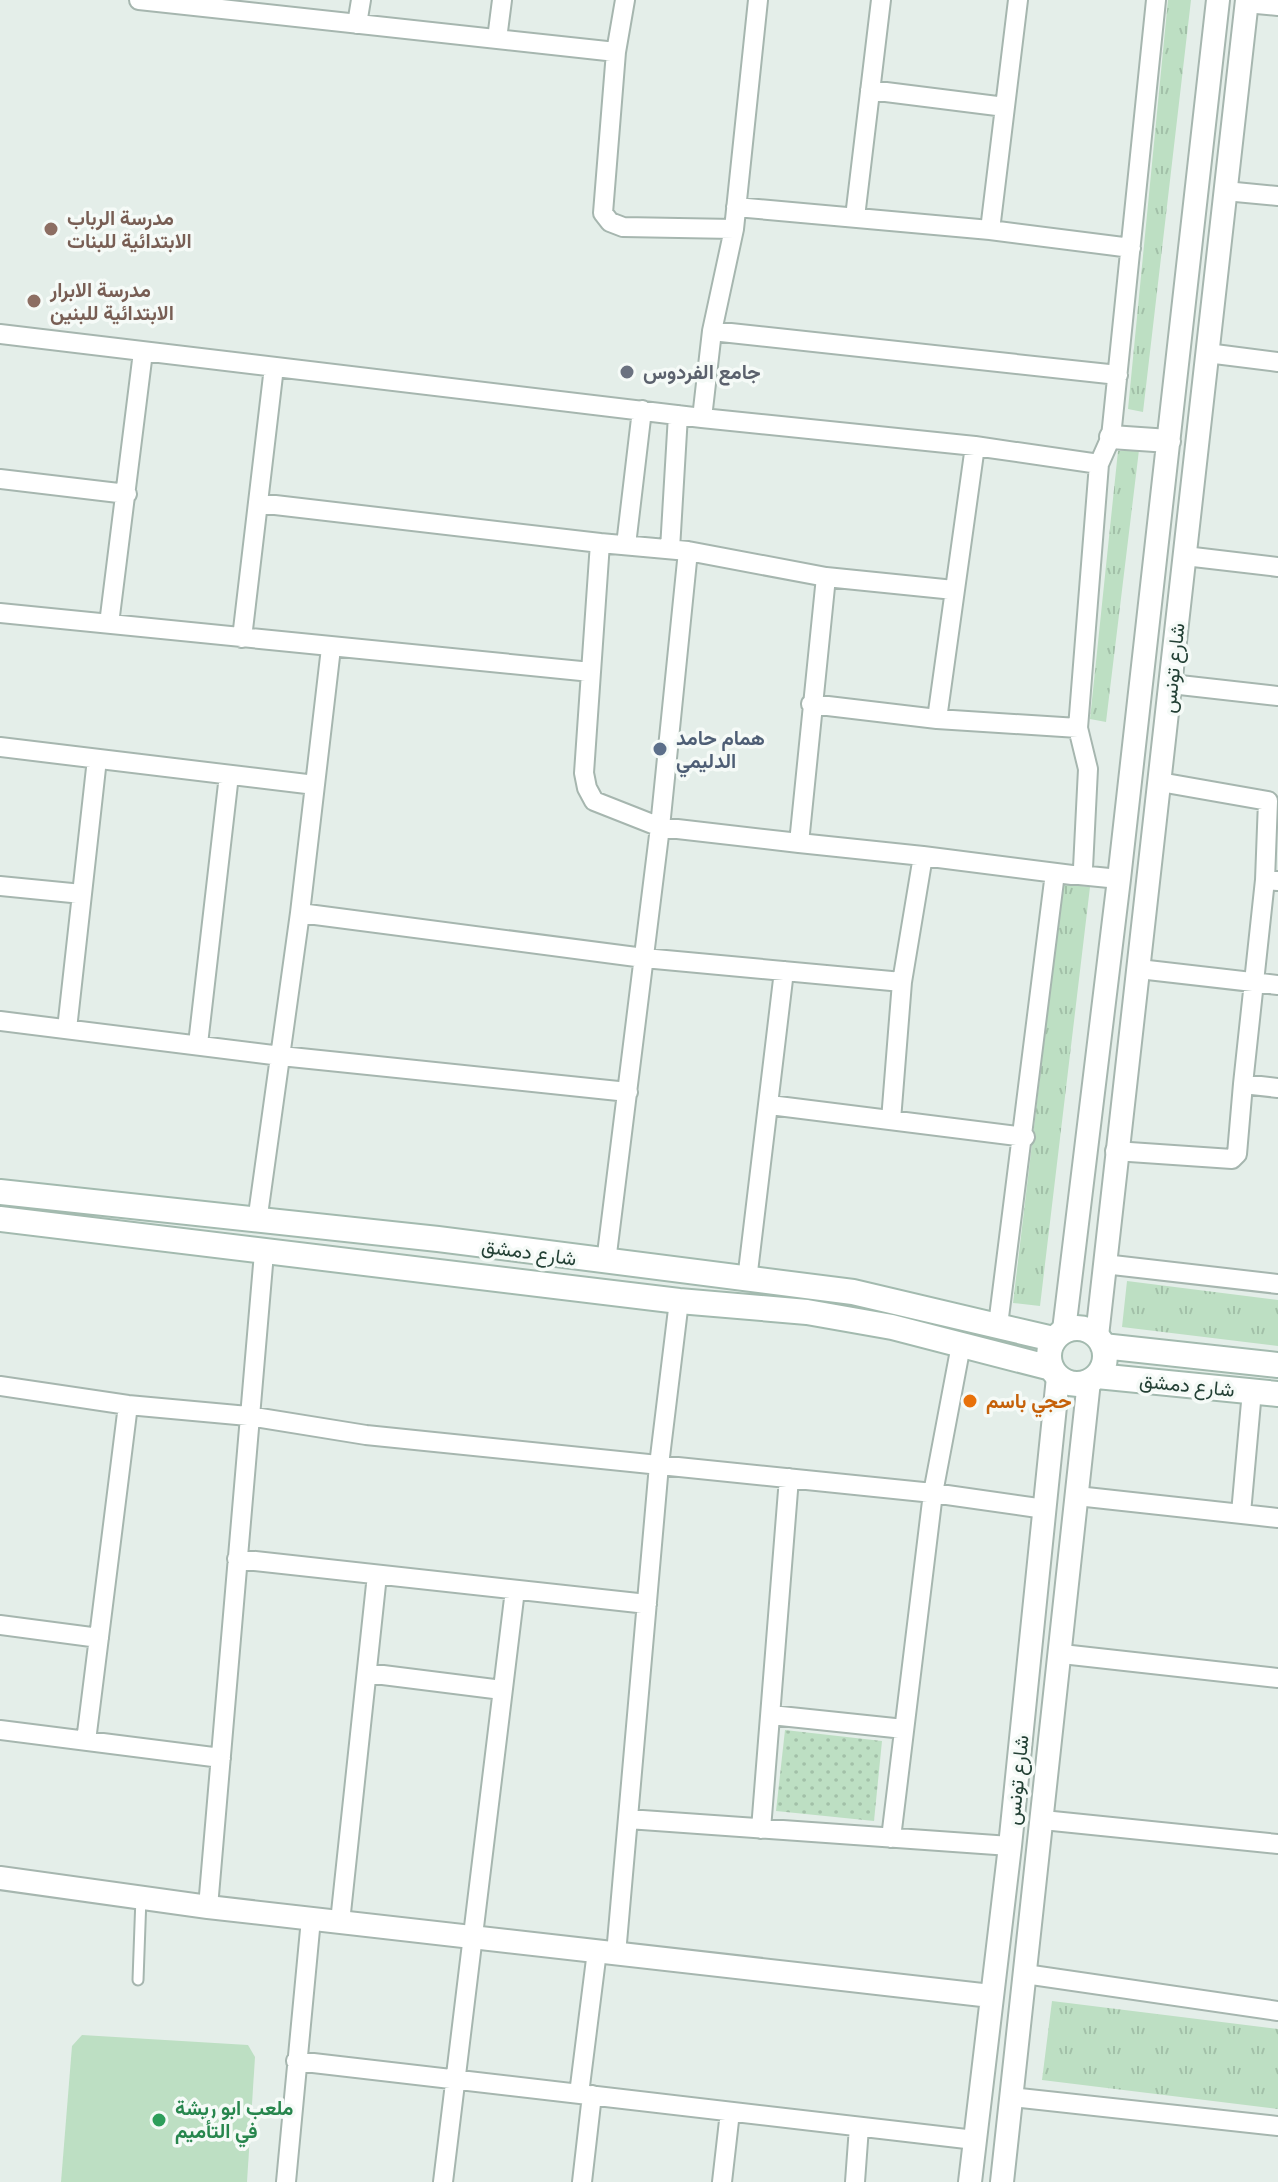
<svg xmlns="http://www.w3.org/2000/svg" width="1278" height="2182" viewBox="0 0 1278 2182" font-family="Ubuntu,Vazirmatn,sans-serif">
<defs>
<pattern id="grass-tufts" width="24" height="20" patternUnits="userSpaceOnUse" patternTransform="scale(2)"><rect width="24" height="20" fill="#bddfc3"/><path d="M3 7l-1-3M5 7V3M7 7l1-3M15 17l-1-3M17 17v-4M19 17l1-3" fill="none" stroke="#a2c0a8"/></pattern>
<pattern id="park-dots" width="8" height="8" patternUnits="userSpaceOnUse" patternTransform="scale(2)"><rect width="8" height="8" fill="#bddfc3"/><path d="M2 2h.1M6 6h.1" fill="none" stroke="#a2c0a8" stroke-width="1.8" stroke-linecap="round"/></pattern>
</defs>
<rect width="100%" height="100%" fill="#e4eee9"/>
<path fill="url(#grass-tufts)" d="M1168,0h23l-48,412 -15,-3z
M1139,450l-33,272 -16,-3 28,-268z
M1063,884l27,3 -50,419 -27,-3z
M1127,1281l151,19v46l-156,-19z
M1052,2001l226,28v80l-236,-29z"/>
<path fill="url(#park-dots)" d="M785,1730l97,11 -8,80 -98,-10z"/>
<path fill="#bddfc3" d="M82,2035l166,10 7,12 -8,125h-186l11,-136z"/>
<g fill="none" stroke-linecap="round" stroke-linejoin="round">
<defs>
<path id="service" d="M138,1980l3,-83"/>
<path id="minor" d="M139,0l477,52
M625,0l-9,52 -13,161 7,9 13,5 111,2
M1018,0l-28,230 141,18
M1246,3l32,3
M357,24l4,-24
M497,39l5,-39
M870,90l135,17
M1225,191l53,5
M736,207l254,23
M855,217l26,-217
M712,331l406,44
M0,334l702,84 273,28 124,18 -21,264 10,41 -5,99 -4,7h-7l-149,-19 -21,126 -258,-24 -344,-45
M1207,353l71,9
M702,418l10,-87 22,-102 24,-229
M1099,464l12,-27 45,-437
M0,479l127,15
M258,503l342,40
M626,545l16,-135
M670,549l8,-134
M1185,556l93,11
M826,577l-27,266 124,13
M0,613l591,59 9,-129 88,8 138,26 128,13
M109,624l34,-272
M242,638l32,-271
M591,672l-7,101 3,15 7,13 66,26 139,16
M1171,684l107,12
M811,704l126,15 141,9
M937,719l38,-273
M0,747l315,38
M1160,782l108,19 -3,79 13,1
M1079,875l40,4
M0,886l82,8
M1139,969l139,16
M0,1021l281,35 347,36
M67,1029l30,-270
M198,1044l31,-269
M1243,1084l22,-204
M770,1105l255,32
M891,1120l11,-138
M1115,1151l117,8 5,-5 6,-70 35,4
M257,1222l43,-309 31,-265
M606,1262l54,-435 28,-276
M1104,1264l174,20
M747,1280l37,-309
M998,1325l57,-452
M0,1386l128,19 120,11 118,19 567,58 28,-148
M1077,1496l201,22
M1241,1513l11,-122
M237,1559l410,45
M0,1625l99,13
M1062,1654l216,24
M367,1673l135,17
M771,1715l133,14
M0,1730l221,28
M86,1741l42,-336
M628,1819l382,27
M1043,1820l235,24
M761,1829l28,-351
M891,1838l42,-345 112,16
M208,1907l56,-654
M340,1922l37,-347
M616,1954l43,-489 20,-164
M1025,1974l253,37
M296,2061l679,79
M579,2094l18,-143
M1011,2097l267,29
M286,2182l25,-263
M443,2182l72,-592
M582,2182l10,-87
M722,2182l8,-70
M855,2182l4,-55"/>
<path id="tertiary" d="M1111,437l58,4
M1064,1330l55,-451 99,-879
M1097,1336l150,-1336
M0,1878l208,29 783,89
M970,2182l40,-336 48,-469
M1002,2182l87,-801"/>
<path id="secondary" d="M0,1192l438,47 415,53 200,47
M0,1219l679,82 128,11 85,15 159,41
M1049 1356a28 28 0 1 1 56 0a28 28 0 1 1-56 0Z
M1103,1346l175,19
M1097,1376l181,18"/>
</defs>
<use href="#service" stroke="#a6b6af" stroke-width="13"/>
<use href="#minor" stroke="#a6b6af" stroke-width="22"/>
<use href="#tertiary" stroke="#a6b6af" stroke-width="26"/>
<use href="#secondary" stroke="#a3baaf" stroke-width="28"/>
<use href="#service" stroke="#fff" stroke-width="9"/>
<use href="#minor" stroke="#fff" stroke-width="18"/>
<use href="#tertiary" stroke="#fff" stroke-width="22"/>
<use href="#secondary" stroke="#fff" stroke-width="24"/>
</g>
<g fill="#8d6e63" stroke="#f5faf7" stroke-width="3">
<circle cx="51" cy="229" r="8"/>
<circle cx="34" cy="301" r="8"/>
</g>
<circle fill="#6b7280" stroke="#f5faf7" stroke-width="3" cx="627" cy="372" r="8"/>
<circle fill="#5c6f8a" stroke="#f5faf7" stroke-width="3" cx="660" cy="749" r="8"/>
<circle fill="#e8710a" stroke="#f5faf7" stroke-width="3" cx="970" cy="1401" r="8"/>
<circle fill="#2e9e5b" stroke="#f5faf7" stroke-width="3" cx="159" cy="2120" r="8"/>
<g text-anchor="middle" stroke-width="7" stroke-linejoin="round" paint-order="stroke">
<g font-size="20" font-weight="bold" fill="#785e54" stroke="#f5faf7" text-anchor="start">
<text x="67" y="225">مدرسة الرباب<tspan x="67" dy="23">الابتدائية للبنات</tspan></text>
<text x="50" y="297">مدرسة الابرار<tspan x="50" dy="23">الابتدائية للبنين</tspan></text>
</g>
<g font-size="20" font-weight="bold" fill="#5b616d" stroke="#f5faf7" text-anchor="start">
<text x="643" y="379">جامع الفردوس</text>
</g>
<g font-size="20" fill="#234035" stroke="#f5faf7">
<text transform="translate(1173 668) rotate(-84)" y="7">شارع تونس</text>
<text transform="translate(529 1252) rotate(8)" y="7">شارع دمشق</text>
<text transform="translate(1187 1385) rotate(6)" y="7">شارع دمشق</text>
<text transform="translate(1017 1780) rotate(-84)" y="7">شارع تونس</text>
</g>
<g font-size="20" font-weight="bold" fill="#4e5e75" stroke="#f5faf7" text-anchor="start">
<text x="676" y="745">همام حامد<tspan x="676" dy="23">الدليمي</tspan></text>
</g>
<g font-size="20" font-weight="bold" fill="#c56008" stroke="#f5faf7" text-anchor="start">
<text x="986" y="1408">حجي باسم</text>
</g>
<g font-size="20" font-weight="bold" fill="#27864d" stroke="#f5faf7" text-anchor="start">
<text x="175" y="2115">ملعب ابو ريشة<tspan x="175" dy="23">في التأميم</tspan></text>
</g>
</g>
</svg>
